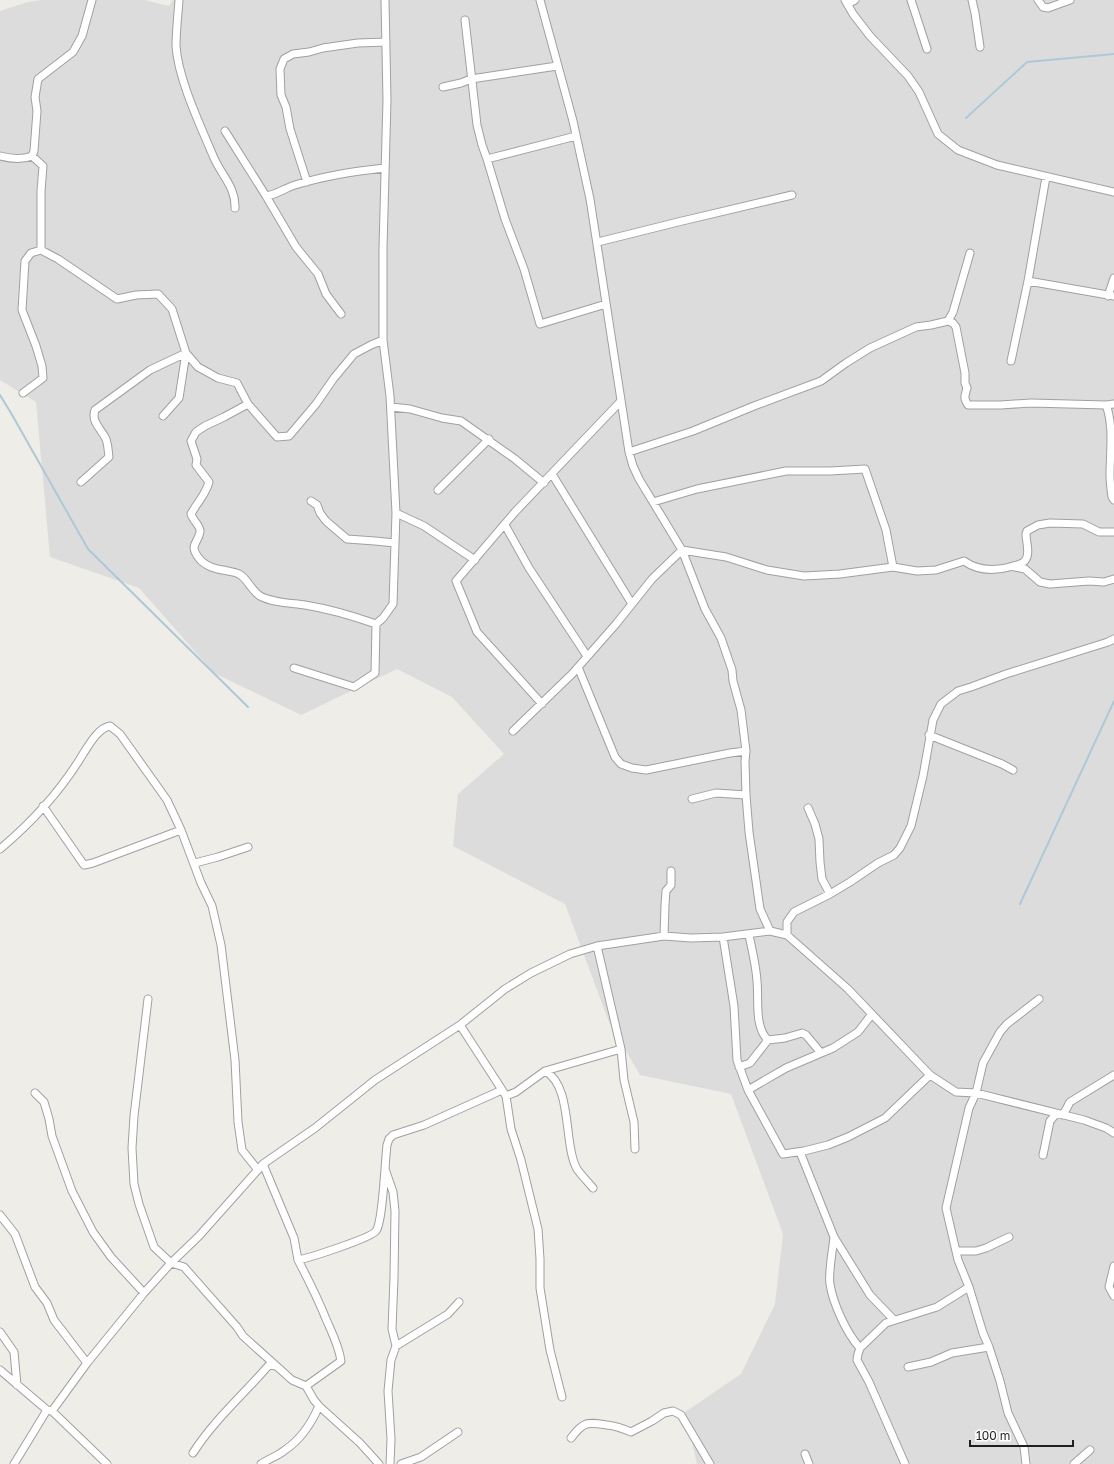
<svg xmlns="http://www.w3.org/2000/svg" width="1114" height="1464" viewBox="0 0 1114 1464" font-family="'Golos Text',sans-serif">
<rect width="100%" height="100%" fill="#efede7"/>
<path fill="#dddcdc" d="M41,0h103l25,6 4,-6h941v1464h-417l-12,-52 56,-38 34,-70 8,-70 -52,-140 -91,-19 -31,-53 -44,-118 -112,-58 5,-52 46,-40 -52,-57 -55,-28 -96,46 -87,-42 -75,-85 -89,-31 -14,-155 -36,-22v-369l28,-9z"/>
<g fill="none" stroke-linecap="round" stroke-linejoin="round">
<path stroke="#adc9d7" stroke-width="2" d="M966,118l61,-56 87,-8
M0,395l11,18 77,136 160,158
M1020,904l94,-203"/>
<defs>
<path id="street" d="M179,0c-1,15 -3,31 -3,46 2,33 25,81 38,112 8,18 22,30 21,50
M540,0l33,121 17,78 39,253 4,14 6,13 43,71 23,59 16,29 11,32 1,11 8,29 5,41 -1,10 1,34 3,37 11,77 10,22
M845,0l8,14 17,22 38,40 11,16 19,42 20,16 39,15 117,27
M911,0l16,49
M972,0l3,13 5,34
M1038,0l5,7 5,1 22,-8
M848,4l7,-4
M465,20l12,105 5,20 5,14 89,-23
M443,87l18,-4 10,-4 86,-13
M225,131l41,65c10,-1 19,-8 29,-11 29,-9 60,-14 90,-17
M0,156c11,3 22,4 32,0l2,-5 3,-40 -2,-14 3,-18 35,-27 9,-16 10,-36
M32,156l11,10 -2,25v59l17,9 59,40 19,-4 22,-1 14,15 14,44 12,14 20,11 19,5 11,21 29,33 12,-1 27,-32 18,-26 20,-24 17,-9 12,-5
M487,159l18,60 19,50 16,55 66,-20
M307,182l-17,-53 -4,-22 -5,-12 -1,-26 4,-10 9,-5 16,-2 14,-4 35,-5 28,-1
M266,196l30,51 22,27 8,20 15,20
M598,242l80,-20 114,-27
M1028,281l86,15
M1108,296l6,-18
M948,321l5,-9 17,-59
M1011,361l17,-80 18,-104
M23,393l20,-15 -1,-12 -6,-20 -14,-36 3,-49 6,-8 10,-3
M248,404l-24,13 -19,9 -9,6 -5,9 6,18 -1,6 13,17c-4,14 -11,19 -18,32 2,7 10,12 9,18 -2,11 -11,13 -2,25 7,10 18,12 30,14 3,1 8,1 11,3 8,4 12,16 21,22 13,7 31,7 45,9 25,4 48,11 71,19
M1106,405c8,20 4,48 4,70 0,8 1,15 2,22l2,3
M391,407l19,2 32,9 19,3 54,38 29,24
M629,452l64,-21 61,-25 67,-25 25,-18 24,-15 46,-21 15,-2 17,-4 5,2 3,4 9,46v10l2,5c-2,8 -4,9 1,17h33l30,-2 75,2 8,-1
M552,474l80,130
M81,482l28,-25c-1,-7 -1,-15 -4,-20 -5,-9 -14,-16 -10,-27l55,-40 36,-17 -7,45 -16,18
M438,490l51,-51
M311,501l6,4 3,8 6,8 21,18 28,2 20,2
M653,502l44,-13 89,-18h44l35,-2 21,61 7,37
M396,513l28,13 51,34
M505,525l24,43 58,88
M1015,567l10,2 15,13 10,2 39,-3 15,1 10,-3
M578,667l37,90 6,7 11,4 14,2 84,-17 16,-2
M294,668l60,19 21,-14 1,-49 7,-6 10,-14 3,-91 -6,-117 -7,-56v-92l4,-148 -2,-100
M542,704l-65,-72 -21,-51 59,-69 105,-110
M513,731l59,-57 44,-50 36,-45 30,-29 44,7 41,13 37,6 36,-2 53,-7 24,4 19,-1 28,-9c14,10 32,10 49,5 4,-1 11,-2 13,-7 4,-6 0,-18 0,-25l1,-3 11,-6 12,-2 33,1 16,8h15
M929,735l73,29 11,6
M692,799l24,-6 30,2
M43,806l41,59 9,-2 88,-33
M808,808l7,16 4,15 1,23 2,17 8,15
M0,849c31,-26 62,-60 83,-95 6,-9 15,-26 27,-28l10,8 47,66 14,30 20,53 11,23 9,39 14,115 3,62 4,28 16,20
M195,863l23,-6 30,-10
M749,935c3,15 7,30 8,46 2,18 -3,46 11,59l17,-2 17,-5 4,2 15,18
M787,935v-13l7,-10 36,-18 20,-12 28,-19 16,-8 6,-7 11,-22 12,-50 10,-56 8,-16 17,-13 13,-4 35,-13 102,-32 6,-3
M664,936l1,-31 1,-14 5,-6v-14
M723,937l11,69 3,54 11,30 35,64 21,-3 24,-6 20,-8 37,-19 45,-43
M597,946l24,103 3,31 10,42 1,27
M148,999l-14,117 -2,32 2,36 5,20 15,43 17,16 13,4 53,60 6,9 49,44 14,6 8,14 5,6 41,37 19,21
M460,1025l46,71 10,-4 29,-21c28,15 18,73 32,98 4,6 11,13 16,19
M739,1067l11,-4 18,-23
M545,1071l76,-22
M748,1090l38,-22 47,-20 25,-16 14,-18
M35,1093l9,9 5,17 3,17 20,55 21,41 18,25 33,36
M506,1096l5,33 10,31 17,69 2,30v29l10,62 12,47
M1063,1115l7,-13 44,-27
M800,1152l34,85 36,58 24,25
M1043,1155l7,-34 6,-7
M263,1164l31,74 4,22
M385,1169l8,23 2,19 -1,67 -2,51 4,17
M0,1215l15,19 20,53 12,16 7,17 33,43
M834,1237c-1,11 -6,37 -4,47 3,20 17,50 30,64
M956,1251h20l10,-3 23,-11
M1114,1296l-5,-9 5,-21
M0,1332l14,20 3,33
M908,1367l23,-5 21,-9 37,-6
M0,1370l47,40
M306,1386l35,-25c-2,-15 -9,-28 -15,-42 -8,-20 -18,-40 -28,-59 11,-2 73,-22 78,-29 7,-9 9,-71 11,-86l2,-6 4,-4 31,-10 78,-35
M52,1411l55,53
M571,1438c13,-17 16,-16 36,-13 9,1 15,3 24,7l21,-11 12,-8 9,-2 8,4 29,49
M193,1453c20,-32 51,-59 76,-88l7,1
M805,1454l4,10
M14,1464l33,-54 5,1 35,-48 57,-70 27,-30 28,-27 64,-72 52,-36 60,-48 85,-55 45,-36 26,-16 39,-19 27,-8 67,-10 27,2 32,-1 47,-6 17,4 61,54 82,86 26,17 20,1 108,27 22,8 8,5
M261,1464c7,-5 17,-8 24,-14 15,-10 27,-28 34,-44
M390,1464l1,-25 -3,-48 3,-31 5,-14 52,-32 11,-12
M401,1464l20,-7 37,-25
M905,1464l-36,-82 -12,-22 1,-6 2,-6 26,-25 51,-16 32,-20
M1026,1464l-2,-17 -16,-34 -8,-32 -11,-34 -6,-14 -14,-46 -11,-27 -12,-52 23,-100 7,-15 7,-30 17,-31 7,-8 32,-25
M1074,1464l16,-14"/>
</defs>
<use href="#street" stroke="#a0a0a0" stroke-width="9"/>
<use href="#street" stroke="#fff" stroke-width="7"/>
</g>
<path d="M970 1440v6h103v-6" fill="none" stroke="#1f1f1f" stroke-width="2"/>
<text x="976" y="1440" font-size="12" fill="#1f1f1f" stroke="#ffffff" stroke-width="3" paint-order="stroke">100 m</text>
</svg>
